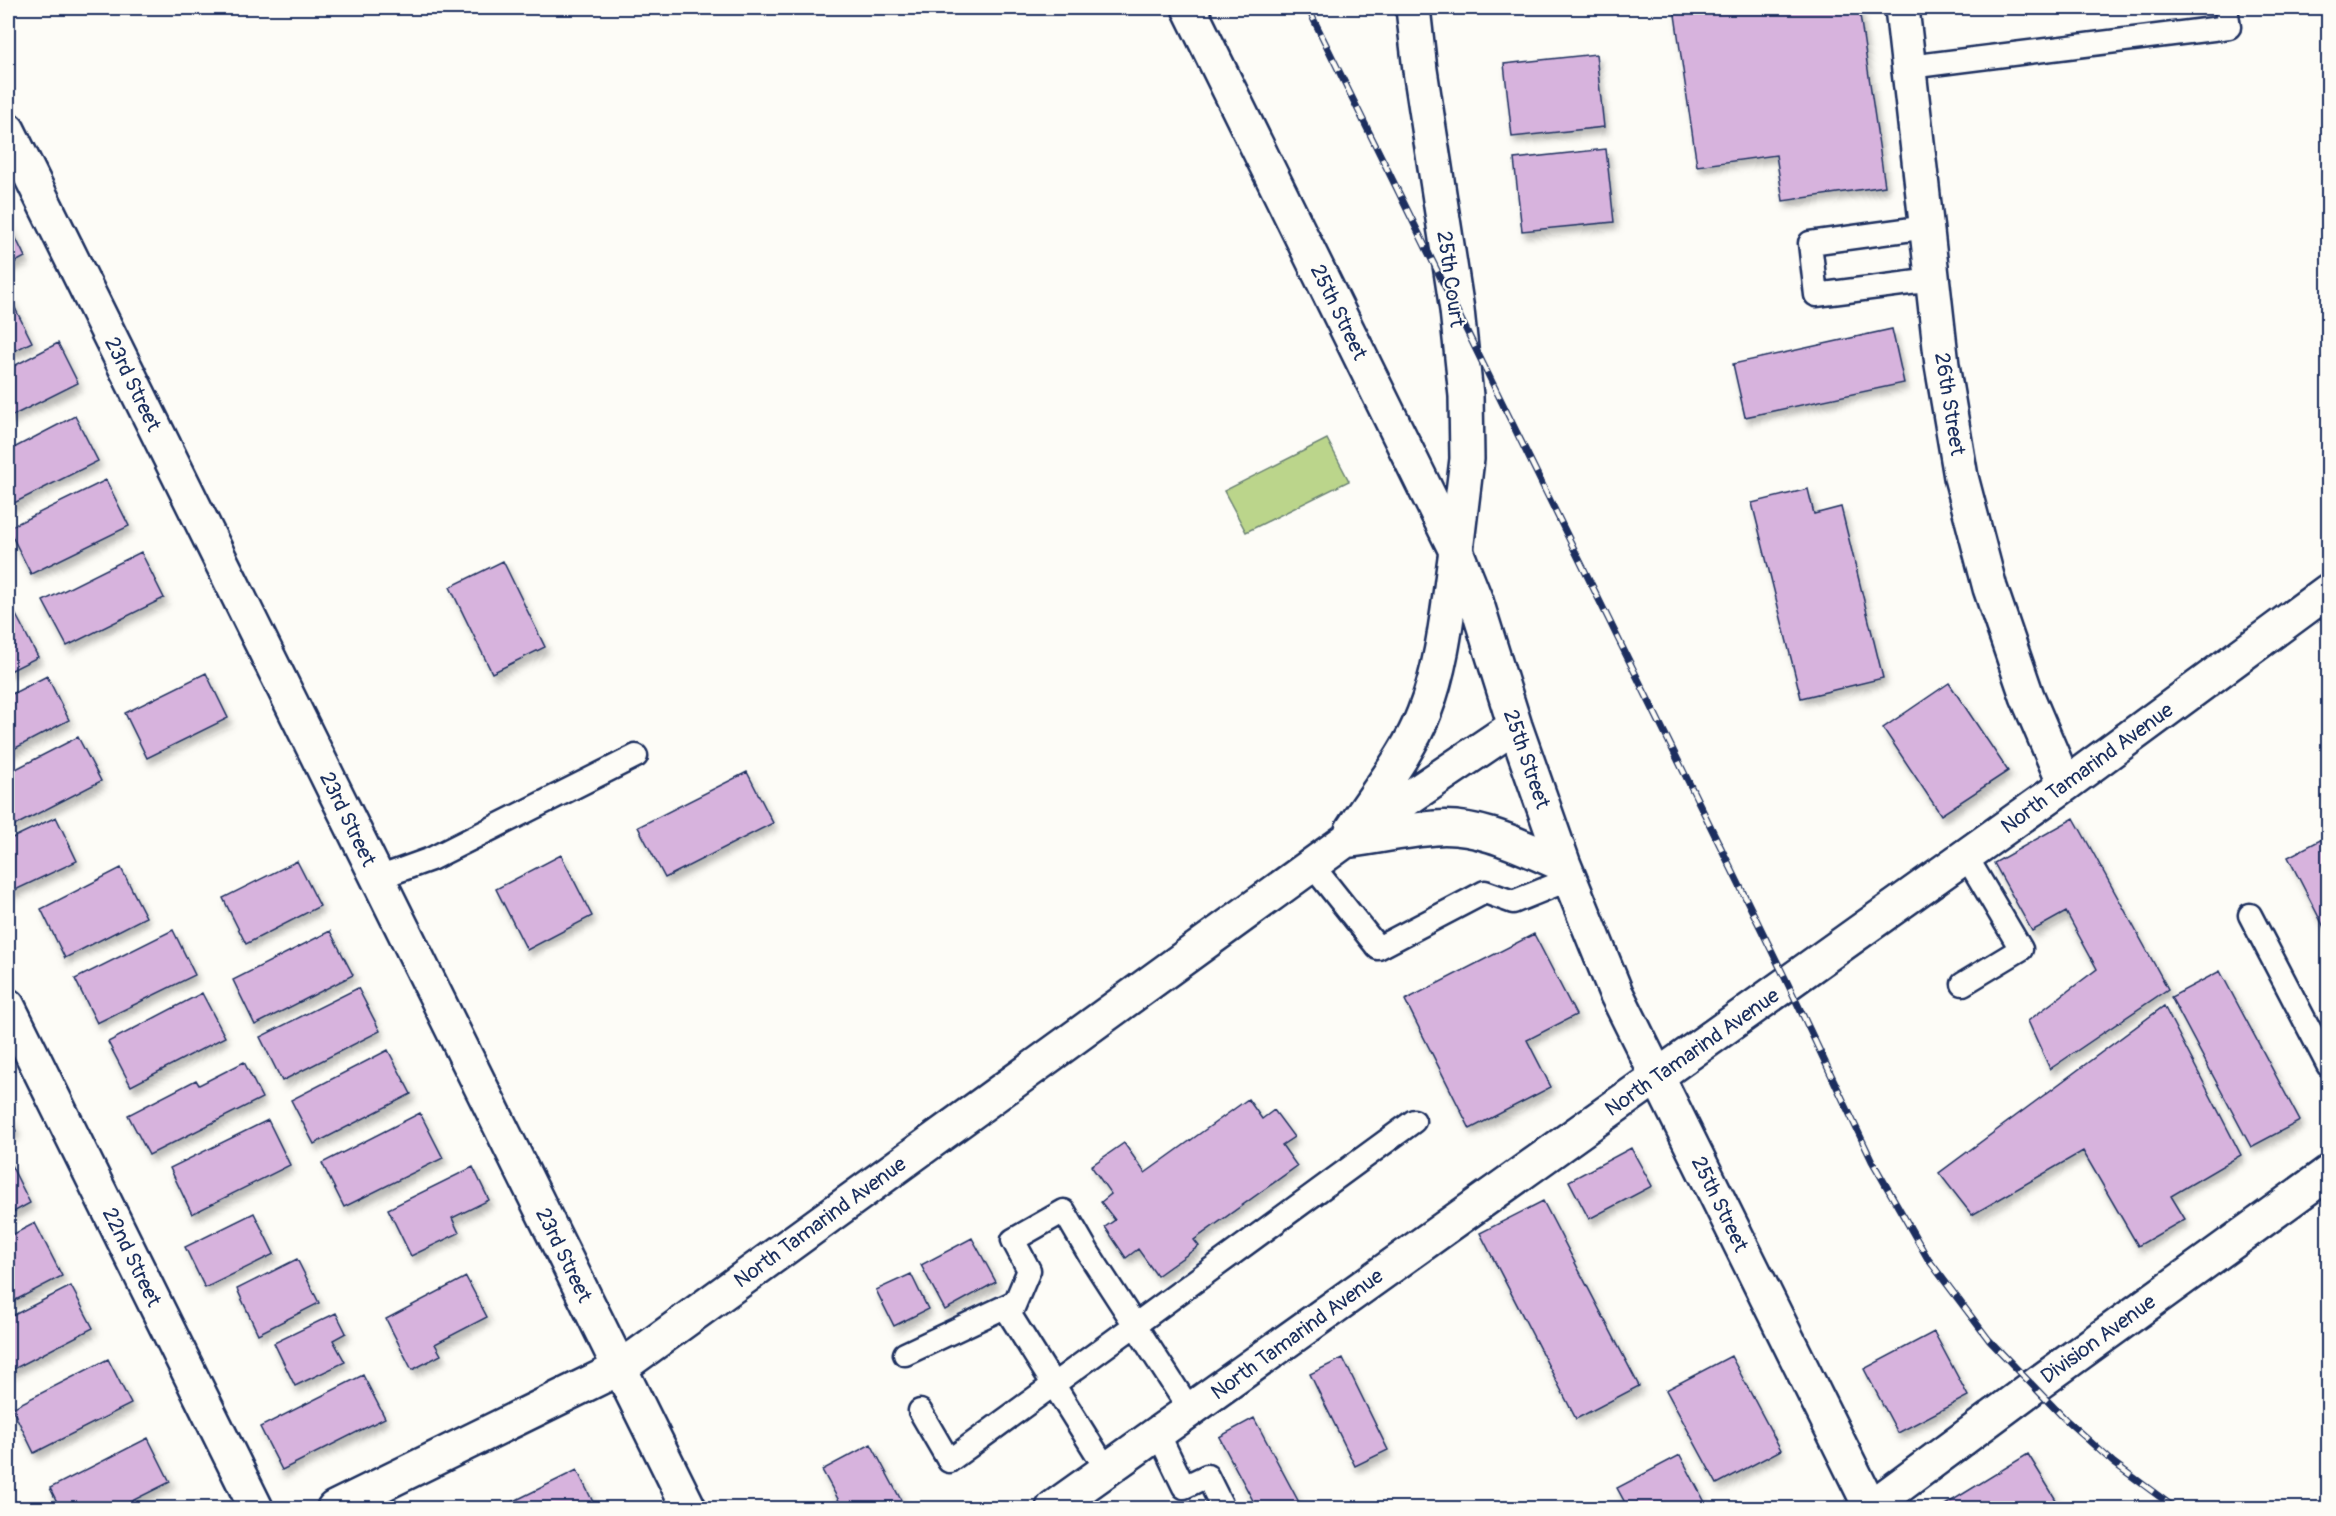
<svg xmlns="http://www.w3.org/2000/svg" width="2336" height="1516" viewBox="0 0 2336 1516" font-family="Pangolin,sans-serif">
<defs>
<filter id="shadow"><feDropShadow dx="3.5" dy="6" stdDeviation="3" flood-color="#0004"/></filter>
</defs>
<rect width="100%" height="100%" fill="#fdfcf7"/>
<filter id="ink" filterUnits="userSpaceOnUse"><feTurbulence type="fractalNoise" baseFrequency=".0167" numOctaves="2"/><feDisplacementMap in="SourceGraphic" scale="12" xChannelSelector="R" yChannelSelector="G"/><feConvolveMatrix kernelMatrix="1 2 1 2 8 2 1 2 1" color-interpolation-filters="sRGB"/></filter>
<g filter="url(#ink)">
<path fill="#bbd58b" stroke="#6b8274" stroke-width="1.5" d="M1327,439l22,42 -103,51 -22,-41z"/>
<path fill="#d7b3dd" stroke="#1b2f5e" stroke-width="1.5" filter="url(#shadow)" d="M1674,8h185l26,178 -102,15 -7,-46 -79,11z
M1596,54l8,73 -92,10 -8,-73z
M1606,149l8,73 -92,9 -8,-72z
M8,222l17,35 -17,9z
M10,298l22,44 -24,12v-55z
M1892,329l12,54 -159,34 -12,-53z
M58,343l20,40 -70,35v-49z
M75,416l23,45 -90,45v-55z
M106,480l23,46 -98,48 -23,-46z
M1808,489l6,25 27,-7 42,171 -82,20 -49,-195z
M141,552l23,46 -97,48 -24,-45z
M503,561l42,86 -53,26 -42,-86z
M15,613l23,44 -30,15v-55z
M206,673l22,45 -81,40 -22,-45z
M47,676l22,44 -61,32v-56z
M1949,683l59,88 -67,44 -58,-87z
M78,737l23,44 -93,48v-56z
M747,772l26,51 -108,55 -27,-51z
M56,817l21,44 -66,31 -3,-8v-44z
M2074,818l94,171 -118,80 -22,-48 69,-52 -31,-57 -34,19 -38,-68z
M2328,836v99l-40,-78z
M561,855l31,61 -65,34 -31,-61z
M297,861l23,45 -74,38 -23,-46z
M121,868l25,49 -81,41 -24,-49z
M173,930l22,45 -98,48 -22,-44z
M330,931l23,44 -98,50 -22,-45z
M1534,934l42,81 -49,25 24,47 -81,42 -65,-129z
M2220,971l80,150 -49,26 -80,-150z
M358,988l22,43 -98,50 -22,-44z
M202,993l23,44 -94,49 -23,-44z
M2164,1006l77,149 -70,41 14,23 -47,27 -55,-95 -111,64 -33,-42z
M388,1050l23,44 -97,50 -23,-44z
M244,1062l18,36 -113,57 -21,-40 68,-35 3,5z
M1248,1099l14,20 12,-9 20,27 -12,8 15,21 -103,74 5,6 -42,30 -19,-27 -12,9 -21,-31 10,-7 -14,-18 10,-8 -20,-28 33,-23 21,30z
M420,1113l23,45 -99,49 -22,-44z
M8,1114l8,17 -8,5z
M268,1120l22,45 -98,49 -22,-46z
M1631,1148l21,38 -63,33 -20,-38z
M8,1159l22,44 -22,12z
M473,1167l16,33 -37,18 7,15 -48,23 -23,-47z
M1543,1201l96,185 -63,33 -96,-186z
M254,1213l20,41 -69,34 -20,-41z
M35,1223l27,53 -54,28v-67z
M972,1238l24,44 -51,28 -24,-45z
M297,1259l22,44 -61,31 -21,-45z
M911,1274l17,35 -34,17 -18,-36z
M466,1277l21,40 -52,27 6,11 -29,15 -26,-51z
M71,1286l22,42 -85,44v-54z
M336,1313l10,20 -13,7 12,22 -50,24 -21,-43z
M1934,1332l34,64 -70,37 -34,-64z
M1731,1356l50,94 -64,34 -51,-94z
M1343,1358l45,92 -33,16 -45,-92z
M108,1359l23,45 -97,49 -22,-45z
M363,1375l22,43 -103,52 -22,-43z
M1254,1418l48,90h-45l-38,-71z
M148,1438l22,44 -52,26h-58l-10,-20z
M871,1444l31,58 -12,6h-47l-21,-38z
M2028,1454l33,54h-121z
M1680,1455l28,53h-80l-11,-20z
M577,1470l19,38h-96z"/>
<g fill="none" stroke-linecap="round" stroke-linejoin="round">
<defs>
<path id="lane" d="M1909,67l320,-40 -3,-19
M1927,227l-117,16 6,52 117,-15
M1312,865l66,83 107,-56 28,10 57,-23
M378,878l53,-19 205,-103
M2250,915l78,150
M1963,984l58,-35 -55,-93
M905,1354l110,-52
M920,1411l29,50 465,-340
M1158,1433l26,54 23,-11 16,32
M1107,1470l-97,-155 19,-45 -16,-30 51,-29 25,43 101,156"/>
<path id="street" d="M1413,8l7,62 37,240 9,86 1,63 -11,92
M1902,8l40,357 19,112 29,111 37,108 38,89
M8,130l681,1378
M8,1006l248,502
M1053,1508l1012,-723 263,-194
M1870,1508l163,-121 295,-214"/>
<path id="secondary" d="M1189,8l267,543 20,50 39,125 49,139 52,128 255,515
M1352,830c24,-37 57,-77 72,-117 20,-51 24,-108 32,-162
M1352,840c28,-4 56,-10 83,-12 45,-4 89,20 129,37
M334,1508l286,-140 725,-527 170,-115"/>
</defs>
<use href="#lane" stroke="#1b2f5e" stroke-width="27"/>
<use href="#street" stroke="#1b2f5e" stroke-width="38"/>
<use href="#secondary" stroke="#1b2f5e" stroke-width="38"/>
<use href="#lane" stroke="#fdfcf7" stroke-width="22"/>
<use href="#street" stroke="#fdfcf7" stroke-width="33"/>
<use href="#secondary" stroke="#fdfcf7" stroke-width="33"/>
<defs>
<path id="rail" d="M1308,8l480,976 84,177 56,98 61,81 76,79 49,44 61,45"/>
</defs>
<use href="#rail" stroke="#1b2f5e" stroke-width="7"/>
<use href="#rail" stroke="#fdfcf7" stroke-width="4.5" stroke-dasharray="14" stroke-linecap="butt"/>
</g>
</g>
<g text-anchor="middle" stroke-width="4.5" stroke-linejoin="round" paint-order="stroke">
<g font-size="21" fill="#1b2f5e" stroke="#fdfcf7">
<text transform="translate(1451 279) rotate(82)" y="7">25th Court</text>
<text transform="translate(1339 312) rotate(64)" y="7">25th Street</text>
<text transform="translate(133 384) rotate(64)" y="7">23rd Street</text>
<text transform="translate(1950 404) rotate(81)" y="7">26th Street</text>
<text transform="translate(1527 759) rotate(71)" y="7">25th Street</text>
<text transform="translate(2087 768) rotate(-36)" y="7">North Tamarind Avenue</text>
<text transform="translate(348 819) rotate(64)" y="7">23rd Street</text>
<text transform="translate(1692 1052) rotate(-35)" y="7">North Tamarind Avenue</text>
<text transform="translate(1720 1204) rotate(64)" y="7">25th Street</text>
<text transform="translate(820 1222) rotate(-36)" y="7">North Tamarind Avenue</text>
<text transform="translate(564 1255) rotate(64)" y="7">23rd Street</text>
<text transform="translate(132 1257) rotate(64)" y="7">22nd Street</text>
<text transform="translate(1297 1334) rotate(-36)" y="7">North Tamarind Avenue</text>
<text transform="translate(2098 1339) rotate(-36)" y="7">Division Avenue</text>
</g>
</g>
<rect width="2336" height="1516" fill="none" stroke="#fdfcf7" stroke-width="30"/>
<rect x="15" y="15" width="2306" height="1486" fill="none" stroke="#1b2f5e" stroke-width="2" filter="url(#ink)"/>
</svg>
